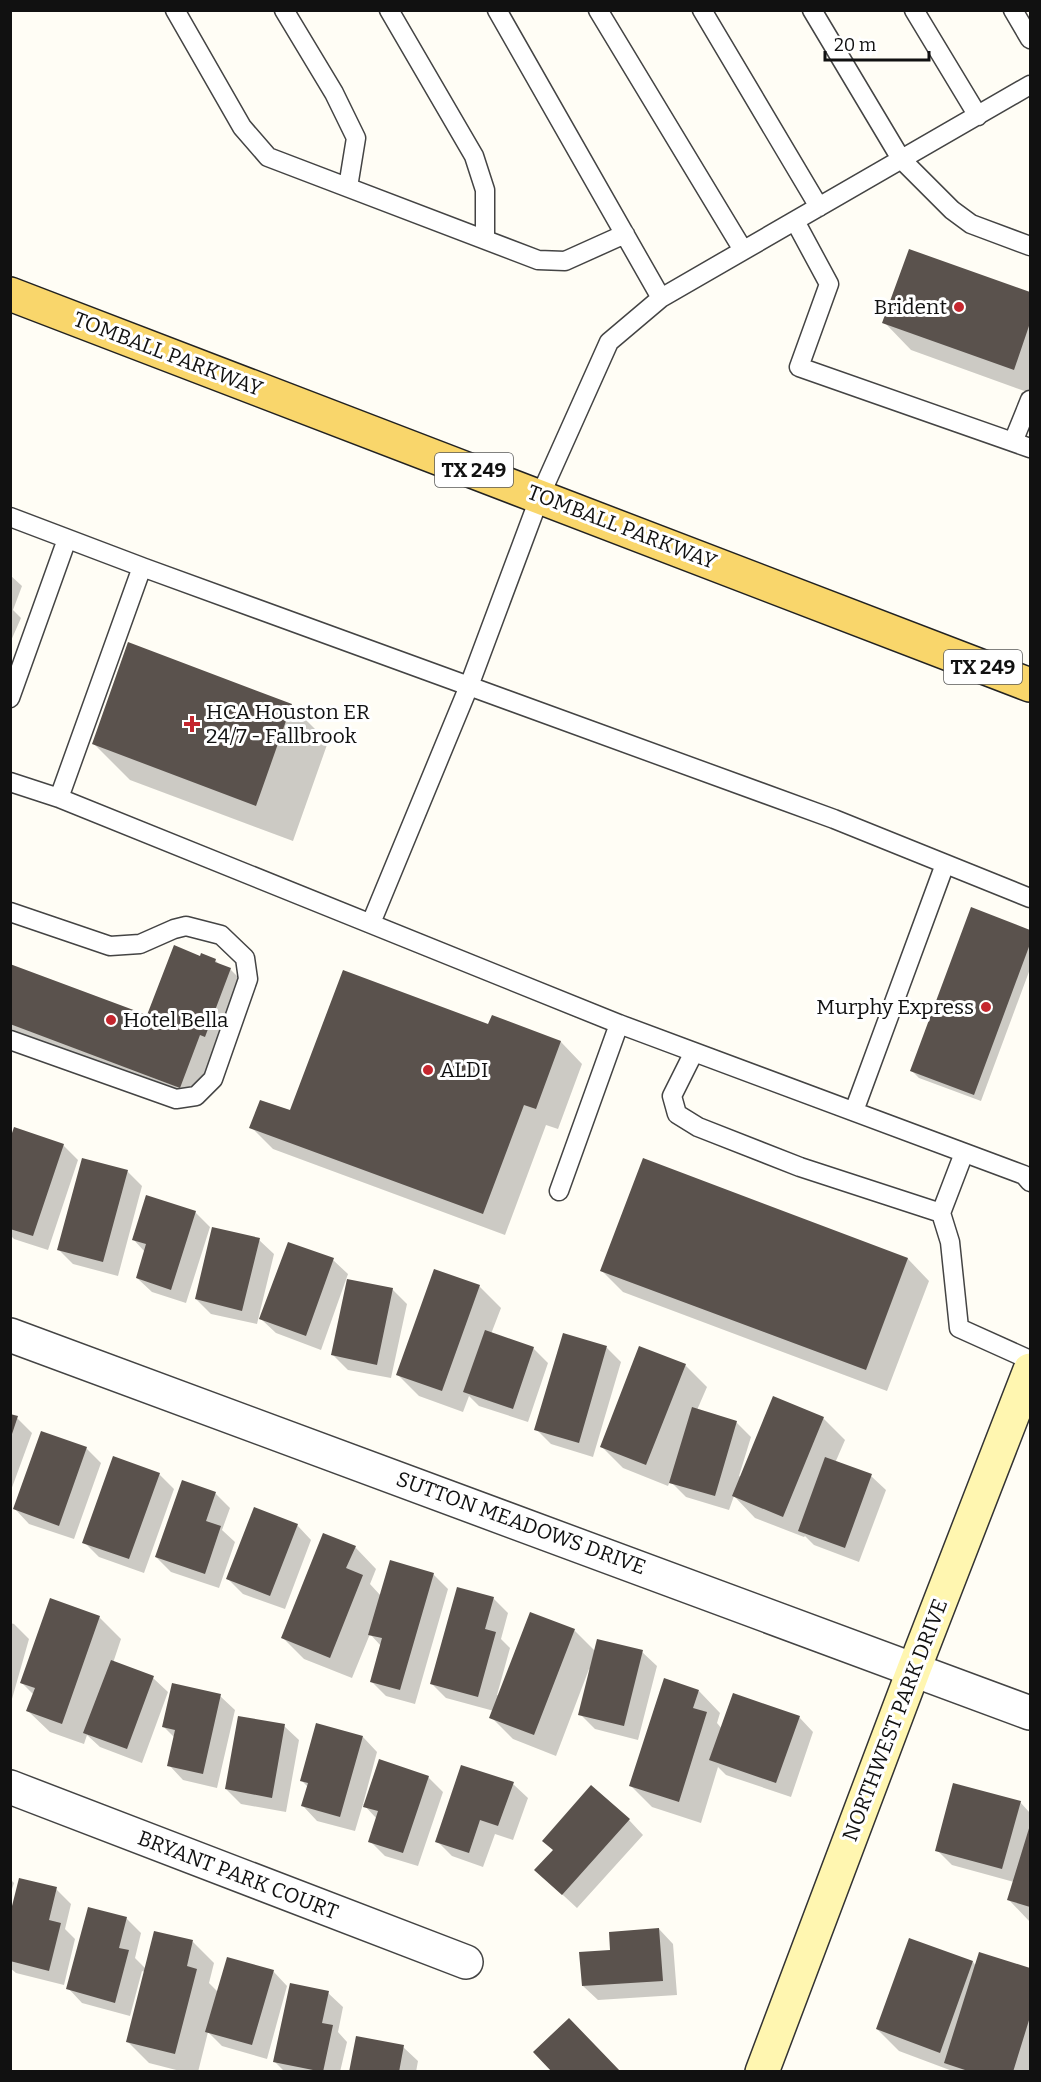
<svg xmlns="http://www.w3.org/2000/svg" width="1041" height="2082" viewBox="0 0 1041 2082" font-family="Bitter,serif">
<rect width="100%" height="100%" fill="#fffdf5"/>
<path fill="#0003" d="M910,251l120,42v100l-119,-43 -27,-28z
M10,575l12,11 -9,24 8,8 -11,25z
M291,705l37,37 -35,99 -163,-61 -37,-37z
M972,909l58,22v38l-49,132 -62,-23 -7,-7z
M201,958l14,2 6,6 9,3 15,15 -30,65 -20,52 -185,-69v-67l138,52z
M492,1017l69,25 21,22 -24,65 -12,-4 -41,110 -232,-86 -22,-22 40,-15 198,-86z
M10,1144l53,1 15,15 -30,90 -34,-11 -4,-4z
M127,1171l15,15 -24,90 -45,-12 -15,-15z
M195,1212l15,15 -24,76 -34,-11 -15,-14 8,-26 -12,-13z
M259,1240l15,14 -17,70 -46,-10 -15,-15z
M908,1259l21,22 -42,110 -264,-99 -22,-22z
M333,1260l15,14 -27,76 -45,-17 -15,-14z
M479,1286l22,22 -10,26 42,14 15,15 -20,59 -49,-16 -10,-10 -6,16 -44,-16 -21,-21z
M392,1289l15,15 -16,74 -43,-8 -15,-15z
M564,1335l43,13 14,14 -28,95 -42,-13 -15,-15z
M685,1365l22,22 -10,23 39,12 15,15 -12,39 2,1 82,-59 22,22 -10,23 36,13 15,14 -27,72 -45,-17 -9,-9 -1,1 -49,-19 -21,-22 -5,14 -43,-13 -16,-16 -2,5 -45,-18 -21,-21z
M10,1415l7,3 15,15 -22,60z
M86,1448l15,15 -27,76 -45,-15 -14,-15z
M159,1474l15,15 -30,84 -45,-16 -15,-15z
M183,1482l33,12 14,14 -8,22 13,12 -16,46 -48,-16 -15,-15z
M297,1525l14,15 -26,69 -42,-15 -15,-15z
M355,1547l21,22 -6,15 11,12 52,-22 15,15 -33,115 -29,-8 -15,-15 10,-35 -11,-12 -18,44 -48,-19 -21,-21z
M493,1598l15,15 -7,26 9,9 -13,47 3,1 74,-66 22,22h46l15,14 -19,74 -43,-11 -15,-15 11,-44 -2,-1 -33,87 -43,-17 -22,-22 3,-6 -48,-13 -14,-14z
M99,1617l22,22 -8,24 40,15 15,14 -26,71 -42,-16 -13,-12 -3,9 -34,-12 -22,-21 6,-16 -12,-12z
M10,1623l4,1 15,15 -19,67z
M699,1691l21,22 -3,10 5,6 77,-12 14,15 -22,65 -65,-22 -8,-8 -17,56 -49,-16 -21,-21z
M220,1696l15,14 -18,78 -34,-8 -14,-15 6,-27 -11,-11z
M284,1726l15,14 -13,72 -45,-8 -15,-15z
M363,1737l14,15 -14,52h2l63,-27 15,15 -25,74 -33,-10 -15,-15 7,-22 -14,-15 -8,27 -38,-10 -14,-15 5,-19 -6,-6z
M513,1784l15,14 -15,42 -18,-6 -12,33 -31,-11 -15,-15z
M1020,1802l10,11v109l-21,-22 5,-18 -62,-17 -15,-15z
M629,1820l14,15 -66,73 -26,-24 3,-33z
M10,1879l4,4 -4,12z
M56,1889l15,15 -6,25 10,10 -11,46 -48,-12 -6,-5v-48z
M126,1918l15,15 -6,25 11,11 47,-27 21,21 -5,20 9,9 55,-21 14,15 -20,73 -45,-13 -14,-14 -10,40h-14l-35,-9 -22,-22 18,-69 -3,-1 -12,45 -48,-13 -14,-15z
M659,1929l14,15 4,51 -79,5 -15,-14 29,-35z
M980,1954l50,16v102h-75l-56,-21 -22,-22 96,-67 3,4z
M328,1993l15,14 -5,25 9,10 -7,30h-55l-10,-10z
M403,2047l15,14 -2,11h-65z"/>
<path fill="#5a524d" d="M909,249l121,43v31l-16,47 -132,-47z
M128,642l164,62 -36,102 -164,-62z
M971,907l59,23v14l-56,151 -64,-24z
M174,945l26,11 1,-3 15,6 -1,3 16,6 -26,69 -5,-2 -20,53 -170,-64v-60l137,51z
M343,970l145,54 4,-9 69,26 -25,68 -12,-4 -41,109 -234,-86 11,-28 30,10z
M14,1127l50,17 -31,92 -23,-7v-90z
M82,1158l46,12 -25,92 -46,-12z
M643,1158l265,100 -42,112 -266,-99z
M146,1195l50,16 -25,79 -35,-12 10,-34 -14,-4z
M212,1227l48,11 -18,73 -47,-12z
M288,1242l46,16 -28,78 -47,-17z
M434,1269l46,16 -38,106 -46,-16z
M347,1279l46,9 -16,77 -46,-10z
M485,1330l49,17 -21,62 -50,-17z
M563,1333l44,13 -28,97 -45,-13z
M639,1346l47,18 -40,101 -46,-18z
M773,1396l51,21 -41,100 -51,-21z
M692,1407l45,14 -22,75 -46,-13z
M10,1414l8,2 -7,21h-1z
M41,1431l46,16 -28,79 -46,-17z
M113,1456l47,17 -31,86 -47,-16z
M825,1457l47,17 -27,74 -47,-17z
M182,1480l34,12 -10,29 15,5 -16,48 -50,-17z
M254,1507l44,17 -28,72 -44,-17z
M323,1533l33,13 -10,22 17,7 -33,83 -49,-20z
M390,1560l44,13 -34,117 -30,-8 12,-44 -14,-3z
M457,1587l37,10 -9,32 11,3 -18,65 -48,-13z
M50,1598l50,18 -38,108 -36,-13 9,-23 -15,-5z
M530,1612l45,17 -41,106 -45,-17z
M597,1639l46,11 -19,76 -46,-11z
M111,1660l43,16 -27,73 -44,-16z
M664,1678l35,12 -6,18 14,4 -28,90 -50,-16z
M172,1683l49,11 -18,80 -36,-8 8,-36 -13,-3z
M733,1693l67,23 -24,67 -67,-23z
M238,1716l47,8 -13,74 -47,-9z
M316,1723l47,13 -23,81 -39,-11 7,-23 -8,-2z
M379,1759l50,17 -26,77 -35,-11 10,-31 -15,-4z
M461,1765l53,17 -16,44 -18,-6 -11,33 -34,-11z
M953,1783l68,18 -19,68 -67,-18z
M591,1785l39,34 -68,76 -28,-25 19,-20 -11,-9z
M1030,1825v82l-23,-7z
M19,1878l38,9 -8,33 12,3 -12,48 -39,-10v-47z
M88,1907l39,10 -8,31 10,2 -14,53 -49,-14z
M659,1928l4,53 -81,5 -3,-34 31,-2 -1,-18z
M154,1931l39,9 -6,26 10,3 -22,85 -49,-12z
M909,1938l64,23 -33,92 -64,-24z
M979,1952l51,16v49l-17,55h-42l-27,-9z
M227,1957l47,13 -22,75 -47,-13z
M290,1983l39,8 -7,32 11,2 -10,47 -50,-10z
M569,2018l52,54h-69l-19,-20z
M356,2036l48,9 -5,27h-50z"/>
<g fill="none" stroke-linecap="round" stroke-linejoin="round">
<defs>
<path id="lane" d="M175,10l67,117 26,30 270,103 27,1 60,-27
M284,10l50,83 22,45 -8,49
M389,10l85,146 11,34v49
M497,10l164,288
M598,10l145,240
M702,10l117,197
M812,10l89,149 51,51 19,14 59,22
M914,10l64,106
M1013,10l17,29
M795,221l34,63 -30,83 231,81
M1013,442l17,-42
M10,517l132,50
M10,698l57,-159
M10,782l49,16
M1030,898l-196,-79 -692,-252 -83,231 560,226 405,151 6,7
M10,912l100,34 30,-2 34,-15 12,-3 35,9 24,23 3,21 -35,100 -17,17 -20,3 -166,-59
M371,923l98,-237 71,-190 69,-154 52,-44 369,-213
M694,1052l-22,44 5,18 21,13 102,40 141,46 9,29 9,86 71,32
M854,1111l91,-247
M559,1191l60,-167
M941,1213l23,-60"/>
<path id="street" d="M10,1335l1020,378
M10,1787l456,175"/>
<path id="secondary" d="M762,2072l152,-403 116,-299"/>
<path id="primary" d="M10,294l1020,391"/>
</defs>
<use href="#lane" stroke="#444" stroke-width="21"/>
<use href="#street" stroke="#444" stroke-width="36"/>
<use href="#secondary" stroke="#333" stroke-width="36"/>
<use href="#primary" stroke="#222" stroke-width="36"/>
<use href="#lane" stroke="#fff" stroke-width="18"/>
<use href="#street" stroke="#fff" stroke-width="33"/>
<use href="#secondary" stroke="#fff6b0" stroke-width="33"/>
<use href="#primary" stroke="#f9d66b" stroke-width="33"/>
</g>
<g fill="#c4262e" stroke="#fff" stroke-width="2">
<circle cx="959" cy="307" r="6"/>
<path d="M189 715h6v6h6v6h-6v6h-6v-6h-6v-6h6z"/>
<circle cx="986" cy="1007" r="6"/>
<circle cx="111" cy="1020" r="6"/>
<circle cx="428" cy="1070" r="6"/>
</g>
<g text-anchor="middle" stroke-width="6" stroke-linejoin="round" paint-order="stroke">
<g fill="#fff" stroke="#585858" stroke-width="1.5">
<rect x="435" y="453" width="78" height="34" rx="4.5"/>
<rect x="944" y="650" width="78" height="34" rx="4.5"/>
</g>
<g font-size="20" font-weight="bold" fill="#111">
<text x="474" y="477">TX 249</text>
<text x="983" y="674">TX 249</text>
</g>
<g font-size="21" fill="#111" stroke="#fff" text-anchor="start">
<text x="947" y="314" text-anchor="end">Brident</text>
<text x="206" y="719">HCA Houston ER<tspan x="206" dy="24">24/7 - Fallbrook</tspan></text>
<text x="974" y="1014" text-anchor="end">Murphy Express</text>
<text x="123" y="1027">Hotel Bella</text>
<text x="440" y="1077">ALDI</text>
</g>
<g font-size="21" fill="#111" stroke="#fff">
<text transform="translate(168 354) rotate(21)" y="7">TOMBALL PARKWAY</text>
<text transform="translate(622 527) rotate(21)" y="7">TOMBALL PARKWAY</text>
<text transform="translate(521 1523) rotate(20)" y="7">SUTTON MEADOWS DRIVE</text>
<text transform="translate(895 1720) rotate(-69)" y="7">NORTHWEST PARK DRIVE</text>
<text transform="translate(238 1875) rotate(21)" y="7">BRYANT PARK COURT</text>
</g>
</g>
<rect width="1041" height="2082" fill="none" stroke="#111111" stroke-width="24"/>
<path d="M825 51v9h104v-9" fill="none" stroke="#111111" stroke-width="3"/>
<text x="834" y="51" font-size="18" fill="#111111" stroke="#ffffff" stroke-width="4.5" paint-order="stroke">20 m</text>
</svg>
